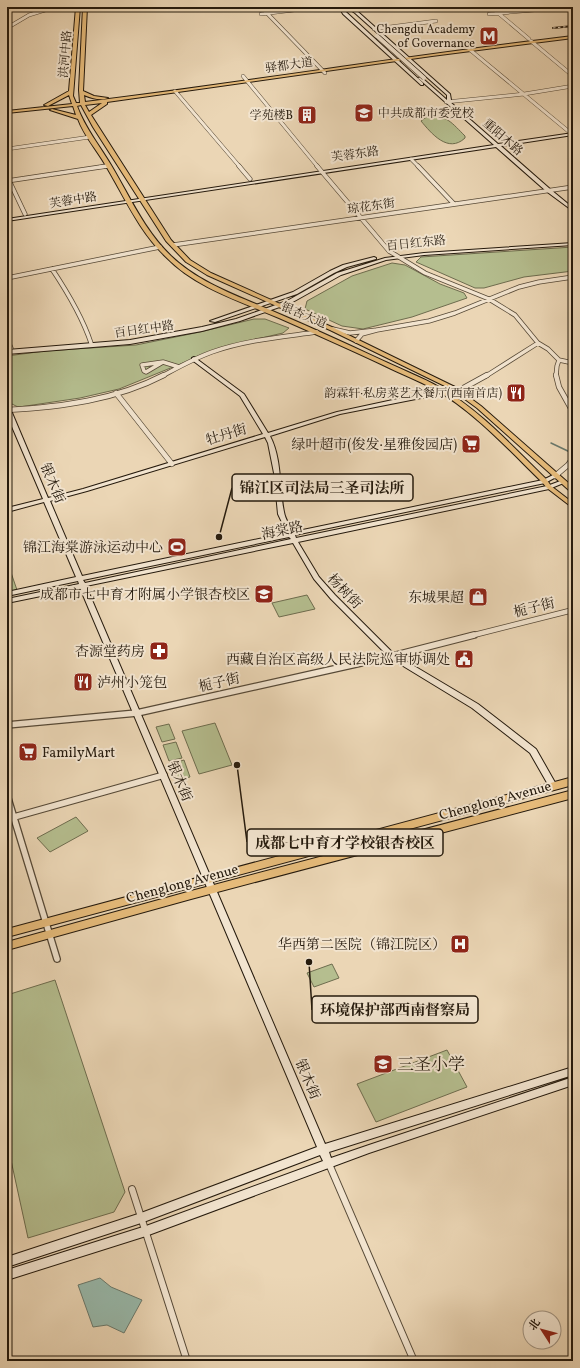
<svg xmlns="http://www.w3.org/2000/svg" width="580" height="1368" viewBox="0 0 580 1368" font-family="Vollkorn,'Noto Serif SC',serif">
<rect width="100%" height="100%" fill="#ebd6b5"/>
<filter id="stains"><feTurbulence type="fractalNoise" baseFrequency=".005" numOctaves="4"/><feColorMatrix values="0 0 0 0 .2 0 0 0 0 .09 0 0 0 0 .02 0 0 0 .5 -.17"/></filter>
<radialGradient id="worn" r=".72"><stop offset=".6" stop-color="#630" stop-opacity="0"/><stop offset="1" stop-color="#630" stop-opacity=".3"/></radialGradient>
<path fill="#b5be8f" stroke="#6d6c4e" d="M428,116c18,-2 25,8 37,20v2c-17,16 -34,-5 -44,-17z
M573,247v24l-49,6 -40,11h-9l-59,-26 5,-5z
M392,263l13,2 35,19 24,9 3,5 -55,19 -49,12 -21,-3 -37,-17 2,-8 45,-25z
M254,319h11l24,9 -6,5 -61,14 -103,42 -39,9 -54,8 -8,1 -8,-4 -3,-8v-39l38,-5 91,-6 64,-13z
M7,561l10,29 -10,2z
M307,595l8,14 -36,8 -7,-14z
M215,723l17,42 -33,9 -17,-43z
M169,724l6,15 -13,3 -6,-15z
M176,742l6,16 -13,3 -6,-16z
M184,760l6,17 -13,3 -6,-16z
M76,817l12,14 -38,21 -13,-14z
M332,964l7,14 -25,9 -7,-14z
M55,980l70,212 -11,20 -86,26 -21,-96v-147z
M447,1050l20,37 -91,35 -19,-38z"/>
<path fill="#98b9ab" stroke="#6a796c" d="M100,1278l11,9 31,13 -18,33 -17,-8 -14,2 -15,-42z"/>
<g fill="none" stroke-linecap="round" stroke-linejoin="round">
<path stroke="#6a796c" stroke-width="1.5" d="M551,443l21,10"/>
<defs>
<path id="street-far4" d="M261,7l64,66
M491,7l38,32
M261,14l58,-7
M489,14l80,-7
M7,28l22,-13 26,-8
M374,29l62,-8
M531,41l42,35
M469,49l104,86
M243,76l75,91
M175,91l65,76
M446,102l78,-8 49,-8
M7,149l83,-12
M411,159l8,8
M100,167l9,-1"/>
<path id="street-far3" d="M239,166l11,13
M317,166l72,85 36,22 64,26 26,16 23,28 10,6 11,11
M418,166l36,38
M7,176l18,38
M7,181l100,-15
M173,245l400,-58
M52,269c16,24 30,47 39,74
M7,278l153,-31
M333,329l17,4 27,-3 -15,4 -6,7
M377,330l52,-9 26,-8 64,-26 20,-5 34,-5
M7,339l4,9
M559,360l14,3
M163,362l16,5
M163,362l-17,10 -2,-1 -2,-6z
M162,376c17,-9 33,-18 50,-24 34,-12 70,-15 105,-20
M486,376l52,-33
M556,376l1,-10 2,-6"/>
<path id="street-far2" d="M556,375l3,12 14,25
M458,391l29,-16
M116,393l56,71
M7,410c54,-3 109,-10 157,-35
M555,476l13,-11 5,-7
M470,636l103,-26"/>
<path id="street-far1" d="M7,725l130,-12 255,-57 82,-21
M7,795l50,164
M7,819l157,-44"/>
<path id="street" d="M329,1164l85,197
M132,1189l55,172"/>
<path id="secondary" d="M339,7h4l3,5 77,71v2h-2l-78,-71z
M346,7h4l7,4 93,83 1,6 -2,1 49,43 75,-11v2l-72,11 49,43 23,19v3l-27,-20 -50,-44 -489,74v-2l487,-74 -76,-67 3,-1 26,23v-5l-92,-82z
M573,243v2l-149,10 -38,5 -45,15 -50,28 -51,18 -38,10 -72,13 -123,10v-4l123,-10 72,-13 34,-8 51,-18 50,-28 48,-15 39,-5z
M374,257l2,1v1l-29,8 -13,6 -37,21 -82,28 -5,-1 83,-29 37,-21 13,-6z
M194,357l50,37 24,39 69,-21 93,-20 23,-6 3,2 -25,8 -91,18 -70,22c12,23 9,51 14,76 1,7 6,14 9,20l250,-52 12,-6 3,2 -13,7 -250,52 1,3 251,-52 16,-6 3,2 -17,7 -251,53 21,35 16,18 59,59 84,50 58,45 21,37 -1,2h-6l-20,-35 -58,-45 -82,-50 -59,-59 -17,-20 -21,-36 -207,43 239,558 248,-77v8l-244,77 2,6 38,-13 204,-68v8l-204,68 -223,83 -139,44v-10l139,-44 177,-65 -3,-6 -179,68 -134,44v-10l134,-44 176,-66 -237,-559 -73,15v-4l72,-15 -1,-3 -71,15v-4l69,-15 -32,-75 -37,10v-4l36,-9 -36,-84v-9l3,2 38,90 35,-9 180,-55 -23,-38 -48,-36v-2zM265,437l3,6 6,30 4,41 9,19 -205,43 -32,-75 37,-10zM289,537l2,2 -206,44 -2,-3z"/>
<path id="primary" d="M76,7h4l-7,89 3,7h4l-1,-13 4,-83h4l-4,84 11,5 14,2c-7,3 -17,0 -24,-3l1,7c163,-20 325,-47 488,-66v2l-141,18 -325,46v2l-16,11 80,125 19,20 21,13 123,55 121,59 26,19 92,81v6l-2,-1 -94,-84 -26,-19 -121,-59 -123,-55 -21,-13 -20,-21 -73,-114 -12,-22 -4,1c8,22 22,39 34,59 19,32 33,65 60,91 29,28 70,41 106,57 38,16 74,33 111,50 17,8 35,15 51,24 39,21 76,62 108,93l4,6 22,17v5l-26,-20 -5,-6c-31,-30 -70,-73 -108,-93 -17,-9 -35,-16 -53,-25 -34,-16 -68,-31 -102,-46 -39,-17 -83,-30 -113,-61 -27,-26 -41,-59 -60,-91 -9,-16 -22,-30 -28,-47l-28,-9 2,-1 24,6 -3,-9 -66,7v-2l65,-7 -3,-9 -21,11 -4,-1 25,-14zM102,103l-13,9 -4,-7z"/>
<path id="highway" d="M573,777v8l-566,152v-8z
M573,790v8l-382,101 -184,51v-8l184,-51z"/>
</defs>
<use href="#street-far4" stroke="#564937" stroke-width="4"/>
<use href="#street-far3" stroke="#564937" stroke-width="5"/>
<use href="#street-far2" stroke="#564937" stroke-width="6"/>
<use href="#street-far1" stroke="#564937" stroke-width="8"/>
<use href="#street" stroke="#564937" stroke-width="8"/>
<use href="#secondary" stroke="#251a0d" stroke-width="2"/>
<use href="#primary" stroke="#251a0d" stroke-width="2"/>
<use href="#highway" stroke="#251a0d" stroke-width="2"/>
<use href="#street-far4" stroke="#f2e4cf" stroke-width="3"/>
<use href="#street-far3" stroke="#f2e4cf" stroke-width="3.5"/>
<use href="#street-far2" stroke="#f2e4cf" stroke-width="4.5"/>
<use href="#street-far1" stroke="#f2e4cf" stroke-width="5.5"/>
<use href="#street" stroke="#f2e4cf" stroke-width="6"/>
<use href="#secondary" fill="#f2e4cf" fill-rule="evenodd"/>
<use href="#primary" fill="#e6bb7a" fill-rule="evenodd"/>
<use href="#highway" fill="#e6bb7a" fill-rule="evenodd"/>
<defs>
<path id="rail" d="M553,28l20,-2"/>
</defs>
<use href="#rail" stroke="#251a0d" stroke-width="2"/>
<use href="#rail" stroke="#f2e4cf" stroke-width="1" stroke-dasharray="2.5" stroke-linecap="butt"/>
<defs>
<path id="secondary-bridge" d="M377,36l47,42"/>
</defs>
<use href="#secondary-bridge" stroke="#251a0d" stroke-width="5" stroke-linecap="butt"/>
<use href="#secondary-bridge" stroke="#f2e4cf" stroke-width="4"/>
</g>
<defs>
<symbol id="metro-square" viewBox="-11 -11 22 22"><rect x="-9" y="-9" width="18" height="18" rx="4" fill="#8f2418" stroke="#f2e4cf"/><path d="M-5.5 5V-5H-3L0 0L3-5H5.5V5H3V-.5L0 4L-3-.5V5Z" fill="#fff"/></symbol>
<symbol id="university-square" viewBox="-11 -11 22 22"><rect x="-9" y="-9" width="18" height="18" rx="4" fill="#8f2418" stroke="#f2e4cf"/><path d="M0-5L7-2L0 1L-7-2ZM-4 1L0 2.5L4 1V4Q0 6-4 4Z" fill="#fff"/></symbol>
<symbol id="building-square" viewBox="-11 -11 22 22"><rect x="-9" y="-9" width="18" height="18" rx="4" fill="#8f2418" stroke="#f2e4cf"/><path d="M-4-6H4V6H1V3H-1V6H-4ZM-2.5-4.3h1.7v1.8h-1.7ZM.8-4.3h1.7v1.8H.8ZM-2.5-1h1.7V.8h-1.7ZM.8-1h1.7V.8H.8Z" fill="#fff"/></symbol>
<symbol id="restaurant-square" viewBox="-11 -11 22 22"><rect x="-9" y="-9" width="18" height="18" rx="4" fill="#8f2418" stroke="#f2e4cf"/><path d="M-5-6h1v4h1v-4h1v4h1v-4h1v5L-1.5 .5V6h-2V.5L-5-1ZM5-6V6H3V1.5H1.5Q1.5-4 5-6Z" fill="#fff"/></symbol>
<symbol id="supermarket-square" viewBox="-11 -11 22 22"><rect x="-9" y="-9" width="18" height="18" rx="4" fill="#8f2418" stroke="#f2e4cf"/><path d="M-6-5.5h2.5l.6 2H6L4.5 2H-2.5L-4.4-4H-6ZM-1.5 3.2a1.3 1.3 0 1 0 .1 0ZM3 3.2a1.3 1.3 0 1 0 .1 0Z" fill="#fff"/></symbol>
<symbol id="stadium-square" viewBox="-11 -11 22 22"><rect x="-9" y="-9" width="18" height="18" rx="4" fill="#8f2418" stroke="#f2e4cf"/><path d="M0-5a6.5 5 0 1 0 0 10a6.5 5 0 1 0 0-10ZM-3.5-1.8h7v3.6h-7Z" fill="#fff"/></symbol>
<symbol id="school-square" viewBox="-11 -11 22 22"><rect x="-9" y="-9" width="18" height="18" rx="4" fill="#8f2418" stroke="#f2e4cf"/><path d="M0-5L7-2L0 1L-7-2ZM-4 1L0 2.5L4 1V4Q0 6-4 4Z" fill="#fff"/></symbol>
<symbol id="shop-square" viewBox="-11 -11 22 22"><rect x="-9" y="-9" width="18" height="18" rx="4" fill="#8f2418" stroke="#f2e4cf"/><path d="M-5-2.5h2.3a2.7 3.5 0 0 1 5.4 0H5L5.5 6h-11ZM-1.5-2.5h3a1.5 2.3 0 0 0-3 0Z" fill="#fff"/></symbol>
<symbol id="pharmacy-square" viewBox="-11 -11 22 22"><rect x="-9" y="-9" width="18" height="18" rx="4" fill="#8f2418" stroke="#f2e4cf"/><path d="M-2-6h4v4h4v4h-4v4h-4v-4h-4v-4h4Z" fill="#fff"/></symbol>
<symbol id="civic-square" viewBox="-11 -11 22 22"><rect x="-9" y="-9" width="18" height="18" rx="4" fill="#8f2418" stroke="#f2e4cf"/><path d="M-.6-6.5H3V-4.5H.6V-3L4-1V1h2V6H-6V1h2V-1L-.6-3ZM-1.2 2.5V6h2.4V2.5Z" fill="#fff"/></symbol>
<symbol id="hospital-square" viewBox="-11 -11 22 22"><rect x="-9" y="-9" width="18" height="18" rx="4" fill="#8f2418" stroke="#f2e4cf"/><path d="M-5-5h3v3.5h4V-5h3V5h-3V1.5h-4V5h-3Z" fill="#fff"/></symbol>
</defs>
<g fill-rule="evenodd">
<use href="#metro-square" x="478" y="25" width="22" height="22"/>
<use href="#university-square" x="353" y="102" width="22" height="22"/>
<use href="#building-square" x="296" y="104" width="22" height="22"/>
<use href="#restaurant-square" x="505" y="382" width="22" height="22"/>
<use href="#supermarket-square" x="460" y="433" width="22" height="22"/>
<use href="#stadium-square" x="166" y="536" width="22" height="22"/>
<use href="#school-square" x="253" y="583" width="22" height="22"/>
<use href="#shop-square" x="467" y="586" width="22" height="22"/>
<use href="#pharmacy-square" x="148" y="640" width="22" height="22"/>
<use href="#civic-square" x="453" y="648" width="22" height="22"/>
<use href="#restaurant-square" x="72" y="671" width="22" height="22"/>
<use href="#supermarket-square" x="17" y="741" width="22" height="22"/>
<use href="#hospital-square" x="449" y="933" width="22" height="22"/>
<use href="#school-square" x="372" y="1053" width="22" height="22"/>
</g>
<g text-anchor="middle" stroke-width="4" stroke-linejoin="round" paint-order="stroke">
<g font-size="12" fill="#251a0d" stroke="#f2e4cf" text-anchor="end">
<text x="475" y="33">Chengdu Academy<tspan x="475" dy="14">of Governance</tspan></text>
<text x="378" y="117" text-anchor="start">中共成都市委党校</text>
<text x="293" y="119">学苑楼B</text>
<text x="502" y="397">韵霖轩·私房菜艺术餐厅(西南首店)</text>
</g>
<g font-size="12" fill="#251a0d" stroke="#f2e4cf">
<text transform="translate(65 54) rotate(-85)" y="4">洪河中路</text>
<text transform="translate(289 65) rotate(-8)" y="4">驿都大道</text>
<text transform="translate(503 137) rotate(41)" y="4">重阳木路</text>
<text transform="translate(355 154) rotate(-8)" y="4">芙蓉东路</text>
<text transform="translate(73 200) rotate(-9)" y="4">芙蓉中路</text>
<text transform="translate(371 206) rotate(-8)" y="4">琼花东街</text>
<text transform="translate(416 243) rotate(-6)" y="4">百日红东路</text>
<text transform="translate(304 315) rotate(23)" y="4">银杏大道</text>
<text transform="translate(144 329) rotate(-8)" y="4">百日红中路</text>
</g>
<g font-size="14" fill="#251a0d" stroke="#f2e4cf">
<text transform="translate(226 434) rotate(-17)" y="5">牡丹街</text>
<text transform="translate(53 483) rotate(67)" y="5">银木街</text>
<text transform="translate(282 530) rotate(-12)" y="5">海棠路</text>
<text transform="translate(345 591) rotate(46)" y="5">杨树街</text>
<text transform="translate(534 607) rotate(-14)" y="5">栀子街</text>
<text transform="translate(219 682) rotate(-13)" y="5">栀子街</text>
<text transform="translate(180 781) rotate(67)" y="5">银木街</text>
<text transform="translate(495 800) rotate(-15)" y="5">Chenglong Avenue</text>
<text transform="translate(182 883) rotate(-15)" y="5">Chenglong Avenue</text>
<text transform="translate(308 1079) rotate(67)" y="5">银木街</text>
</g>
<g font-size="14" fill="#251a0d" stroke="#f2e4cf" text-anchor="end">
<text x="457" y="449">绿叶超市(俊发·星雅俊园店)</text>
<text x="163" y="552">锦江海棠游泳运动中心</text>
<text x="250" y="599">成都市七中育才附属小学银杏校区</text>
<text x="464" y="602">东城果超</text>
<text x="145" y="656">杏源堂药房</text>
<text x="450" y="664">西藏自治区高级人民法院巡审协调处</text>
<text x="97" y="687" text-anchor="start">泸州小笼包</text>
<text x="42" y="757" text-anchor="start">FamilyMart</text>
<text x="446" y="949">华西第二医院（锦江院区）</text>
</g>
<g font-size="17" fill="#251a0d" stroke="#f2e4cf" text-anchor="start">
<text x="397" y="1070">三圣小学</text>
</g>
</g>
<path fill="none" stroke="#251a0d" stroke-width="1.5" d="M219 537L232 488M237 765L247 842M309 962L312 1010"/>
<g fill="#251a0d" stroke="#f2e4cf" stroke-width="1.5">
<circle cx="219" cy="537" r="4"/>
<circle cx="237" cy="765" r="4"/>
<circle cx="309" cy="962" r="4"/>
</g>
<g fill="#f2e4cf" stroke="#251a0d" stroke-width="1.5">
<rect x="232" y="474" width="181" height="27" rx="4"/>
<rect x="247" y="829" width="196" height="27" rx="4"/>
<rect x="312" y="996" width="166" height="27" rx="4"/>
</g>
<g font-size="15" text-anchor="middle" font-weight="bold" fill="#251a0d">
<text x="322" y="493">锦江区司法局三圣司法所</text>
<text x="345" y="848">成都七中育才学校银杏校区</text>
<text x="395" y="1015">环境保护部西南督察局</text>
</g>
<rect width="580" height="1368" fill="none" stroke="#ebd6b5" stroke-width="24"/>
<rect x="8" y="8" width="564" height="1352" fill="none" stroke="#251a0d" stroke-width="2"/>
<rect x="12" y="12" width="556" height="1344" fill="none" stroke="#251a0d"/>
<g transform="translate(542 1330) rotate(306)"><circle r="19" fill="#f2e4cf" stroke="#a09381"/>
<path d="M0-3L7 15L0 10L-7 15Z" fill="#8f2418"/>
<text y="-6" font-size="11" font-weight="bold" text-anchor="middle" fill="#251a0d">北</text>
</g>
<rect width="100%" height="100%" filter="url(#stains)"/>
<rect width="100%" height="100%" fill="url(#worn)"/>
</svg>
